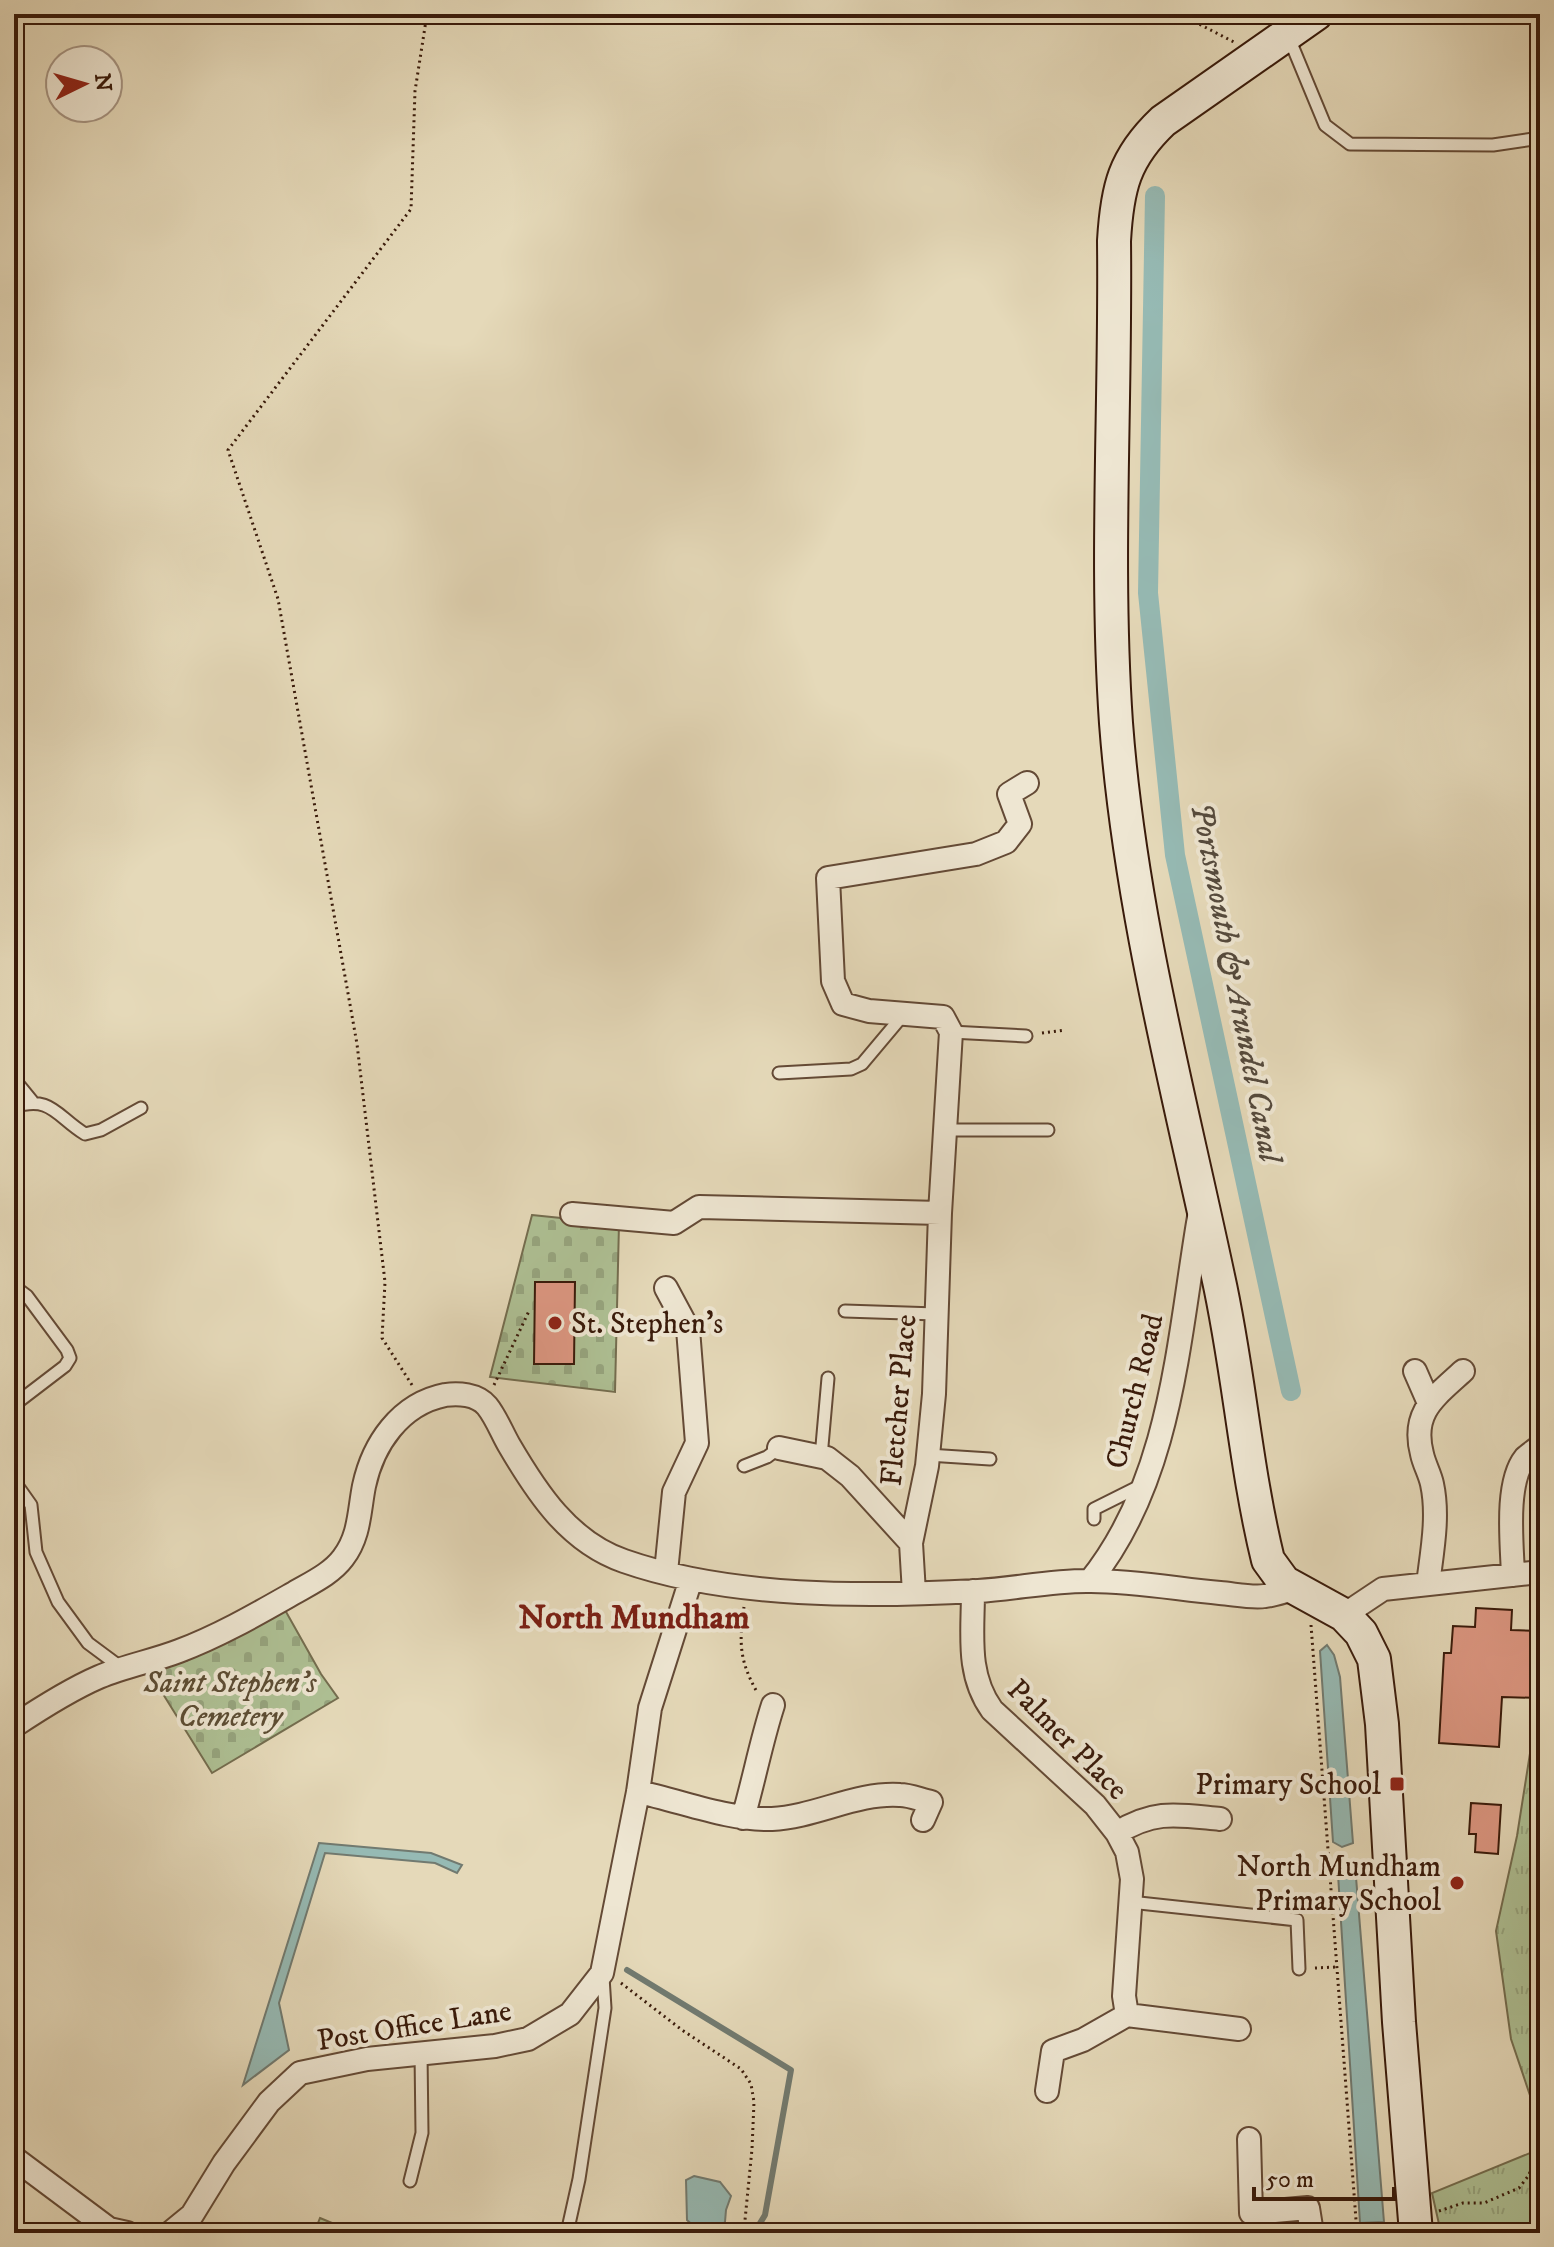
<svg xmlns="http://www.w3.org/2000/svg" width="1554" height="2247" viewBox="0 0 1554 2247" font-family="'IM FELL DW Pica',serif">
<defs>
<pattern id="cemetery-stones" width="16" height="16" patternUnits="userSpaceOnUse" patternTransform="scale(2)"><rect width="16" height="16" fill="#aec094"/><path d="M2 7V4a2 2 0 0 1 4 0v3zM10 15v-3a2 2 0 0 1 4 0v3z" fill="#96a47e"/></pattern>
<pattern id="park-tufts" width="24" height="20" patternUnits="userSpaceOnUse" patternTransform="scale(2)"><rect width="24" height="20" fill="#aec094"/><path d="M3 7l-1-3M5 7V3M7 7l1-3M15 17l-1-3M17 17v-4M19 17l1-3" fill="none" stroke="#96a47e"/></pattern>
</defs>
<rect width="100%" height="100%" fill="#e5d9b9"/>
<filter id="stains"><feTurbulence type="fractalNoise" baseFrequency=".0025" numOctaves="4"/><feColorMatrix values="0 0 0 0 .2 0 0 0 0 .09 0 0 0 0 .02 0 0 0 .5 -.17"/></filter>
<radialGradient id="worn" r=".72"><stop offset=".6" stop-color="#630" stop-opacity="0"/><stop offset="1" stop-color="#630" stop-opacity=".3"/></radialGradient>
<path fill="#aec094" stroke="#746d4f" stroke-width="2" d="M320,2218l36,15h-42z"/>
<path fill="url(#cemetery-stones)" stroke="#746d4f" stroke-width="2" d="M532,1215l87,9 -4,168 -125,-15z
M285,1610l36,64 17,24 -126,75 -62,-100 37,-13z"/>
<path fill="url(#park-tufts)" stroke="#746d4f" stroke-width="2" d="M1540,1738v387l-29,-86 -15,-108 21,-95 14,-89z
M1540,2149v84h-99l-9,-40z"/>
<path fill="#96bab4" stroke="#717a70" stroke-width="2" d="M1327,1645l7,10 6,22 13,166 -11,4 -9,-5 -13,-191z
M319,1843l112,10 31,12 -5,8 -22,-10 -110,-10 -46,150 10,47 -46,35z
M1350,1860l5,5 29,357 -24,1 -22,-349 3,-11z
M694,2176l26,6 11,14 -5,14 -1,12 -12,10h-13l-13,-12 -1,-40z"/>
<g fill="none" stroke-linecap="round" stroke-linejoin="round">
<path stroke="#717a70" stroke-width="6" d="M627,1970l164,100 -26,145 -11,18"/>
<path stroke="#96bab4" stroke-width="20" d="M1155,196l-7,397 27,262 116,536"/>
</g>
<path fill="#dd9782" stroke="#391a0a" stroke-width="2" d="M535,1282h40l-1,82h-40z
M1476,1608l36,2 -1,20 29,1v67l-38,-1 -3,50 -60,-4 5,-90h7l2,-27 22,1z
M1471,1803l30,2 -3,49 -23,-2 1,-18h-7z"/>
<g fill="none" stroke-linecap="round" stroke-linejoin="round">
<defs>
<path id="service" d="M1289,38l36,87 25,19 143,1 47,-7
M951,1032l75,4
M779,1073l72,-4 11,-5 42,-50
M14,1079l18,22
M14,1107c37,-12 42,9 71,27l16,-4 40,-22
M945,1130h103
M14,1293l5,-3 8,6 40,54 3,8 -5,8 -51,39
M845,1311l91,3
M928,1455l62,4
M821,1457l7,-79
M744,1466l23,-9 12,-9
M14,1481l17,24 5,47 22,50 30,41 35,26
M1094,1519v-10l48,-24
M1130,1902l167,18 2,49
M410,2181l12,-48 -1,-80
M567,2233l12,-54 26,-171 -2,-31"/>
<path id="minor" d="M572,1214l102,9 25,-16 241,6
M1415,1371l14,32
M779,1448l48,10 23,18 61,67
M666,1572l8,-80 23,-49 -9,-114 -22,-41
M1513,1575c-1,-31 -8,-92 12,-117 4,-4 11,-8 15,-12
M1090,1581c82,-102 88,-241 109,-364
M1428,1584c4,-32 11,-68 4,-100 -2,-10 -8,-20 -10,-30 -11,-42 13,-57 41,-83
M973,1591c0,42 -7,83 19,119l103,95 22,28 10,19 5,27 -8,117 3,19 112,14
M914,1593l-3,-50 16,-77 7,-72 6,-181 11,-181 -8,-15 -74,-6 -26,-7 -10,-23 -5,-103 148,-24 30,-12 14,-18 -11,-30 18,-11
M1344,1615l39,-26 157,-17
M14,1726c27,-18 55,-36 85,-49 26,-11 54,-16 80,-26 40,-15 78,-37 115,-58 17,-10 37,-19 49,-35 17,-22 16,-47 21,-72 9,-42 36,-82 81,-91 13,-2 32,-1 42,11 9,11 15,27 22,39 28,48 60,97 115,116 106,37 242,36 354,30 37,-2 76,-11 113,-10 43,0 86,8 129,12 14,1 31,5 45,3 10,-1 20,-5 29,-7
M638,1792c44,9 89,28 134,27 43,-2 85,-27 128,-24 10,0 21,5 31,7l-8,18
M743,1818c11,-38 18,-76 30,-113
M1117,1833c38,-24 62,-18 103,-14
M1047,2091l6,-40 30,-11 44,-25
M1249,2139l2,74 57,-5 4,25
M14,2158l95,71 18,4
M170,2233l22,-18 32,-52 45,-61 31,-29 67,-14 128,-13 33,-7 42,-25 32,-41 36,-181 12,-84 41,-129"/>
<path id="secondary" d="M1316,14l-153,107c-39,37 -46,67 -49,120 2,161 -9,321 2,482 14,187 63,370 102,553 21,94 27,190 50,284l16,22 60,33 17,18 13,26 8,65 17,298 17,211"/>
</defs>
<use href="#service" stroke="#644a36" stroke-width="15"/>
<use href="#minor" stroke="#644a36" stroke-width="26"/>
<use href="#secondary" stroke="#391a0a" stroke-width="36"/>
<path stroke="#391a0a" stroke-width="3" stroke-dasharray="2 4" stroke-linecap="butt" d="M1185,14l10,8 39,20
M1042,1033l23,-3
M412,1385l-30,-47 3,-56 -28,-238 -79,-445 -50,-149 183,-241 4,-118 12,-77
M494,1385l35,-74
M744,1607c-5,35 -5,53 13,85
M1311,1625l46,608
M1315,1968l21,-1
M621,1983l61,47 59,39 10,15 3,18 -2,47 -7,71 -3,13
M1439,2211l24,-8h21l35,-15 10,-13 7,-23 4,-2"/>
<use href="#service" stroke="#eee6d2" stroke-width="11"/>
<use href="#minor" stroke="#eee6d2" stroke-width="22"/>
<use href="#secondary" stroke="#eee6d2" stroke-width="32"/>
</g>
<g fill="#8f2418" stroke="#eee6d2" stroke-width="3">
<circle cx="555" cy="1323" r="8"/>
<rect x="1389" y="1776" width="16" height="16" rx="4"/>
<circle cx="1457" cy="1883" r="8"/>
</g>
<g text-anchor="middle" stroke-width="8" stroke-linejoin="round" paint-order="stroke">
<g font-size="30" fill="#391a0a" stroke="#eee6d2" text-anchor="end">
<text x="571" y="1333" text-anchor="start">St. Stephen's</text>
<text x="1381" y="1794">Primary School</text>
<text x="1441" y="1876">North Mundham<tspan x="1441" dy="34">Primary School</tspan></text>
</g>
<g font-size="30" fill="#391a0a" stroke="#eee6d2">
<text transform="translate(1134 1391) rotate(-76)" y="10">Church Road</text>
<text transform="translate(898 1400) rotate(-85)" y="10">Fletcher Place</text>
<text transform="translate(1068 1739) rotate(45)" y="10">Palmer Place</text>
<text transform="translate(414 2025) rotate(-9)" y="10">Post Office Lane</text>
</g>
<g font-size="30" font-style="italic" fill="#5c4c33" stroke="#eee6d2">
<text x="230" y="1692">Saint Stephen's<tspan x="230" dy="34">Cemetery</tspan></text>
</g>
<g font-size="32" font-style="italic" fill="#554a3d" stroke="#eee6d2">
<text transform="translate(1237 982) rotate(79)" y="11">Portsmouth &amp; Arundel Canal</text>
</g>
<g font-size="34" font-weight="bold" fill="#7a1f14" stroke="#eee6d2">
<text x="634" y="1628">North Mundham</text>
</g>
</g>
<rect width="1554" height="2247" fill="none" stroke="#e5d9b9" stroke-width="48"/>
<rect x="16" y="16" width="1522" height="2215" fill="none" stroke="#391a0a" stroke-width="4"/>
<rect x="24" y="24" width="1506" height="2199" fill="none" stroke="#391a0a" stroke-width="2"/>
<g transform="translate(84 84) rotate(85)"><circle r="38" fill="#eee6d2" stroke="#a69482" stroke-width="2"/>
<path d="M0-6L14 30L0 20L-14 30Z" fill="#8f2418"/>
<text y="-12" font-size="22" font-weight="bold" text-anchor="middle" fill="#391a0a">N</text>
</g>
<path d="M1254 2187v12h140v-12" fill="none" stroke="#391a0a" stroke-width="4"/>
<text x="1266" y="2187" font-size="24" fill="#391a0a" stroke="#eee6d2" stroke-width="6" paint-order="stroke">50 m</text>
<rect width="100%" height="100%" filter="url(#stains)"/>
<rect width="100%" height="100%" fill="url(#worn)"/>
</svg>
